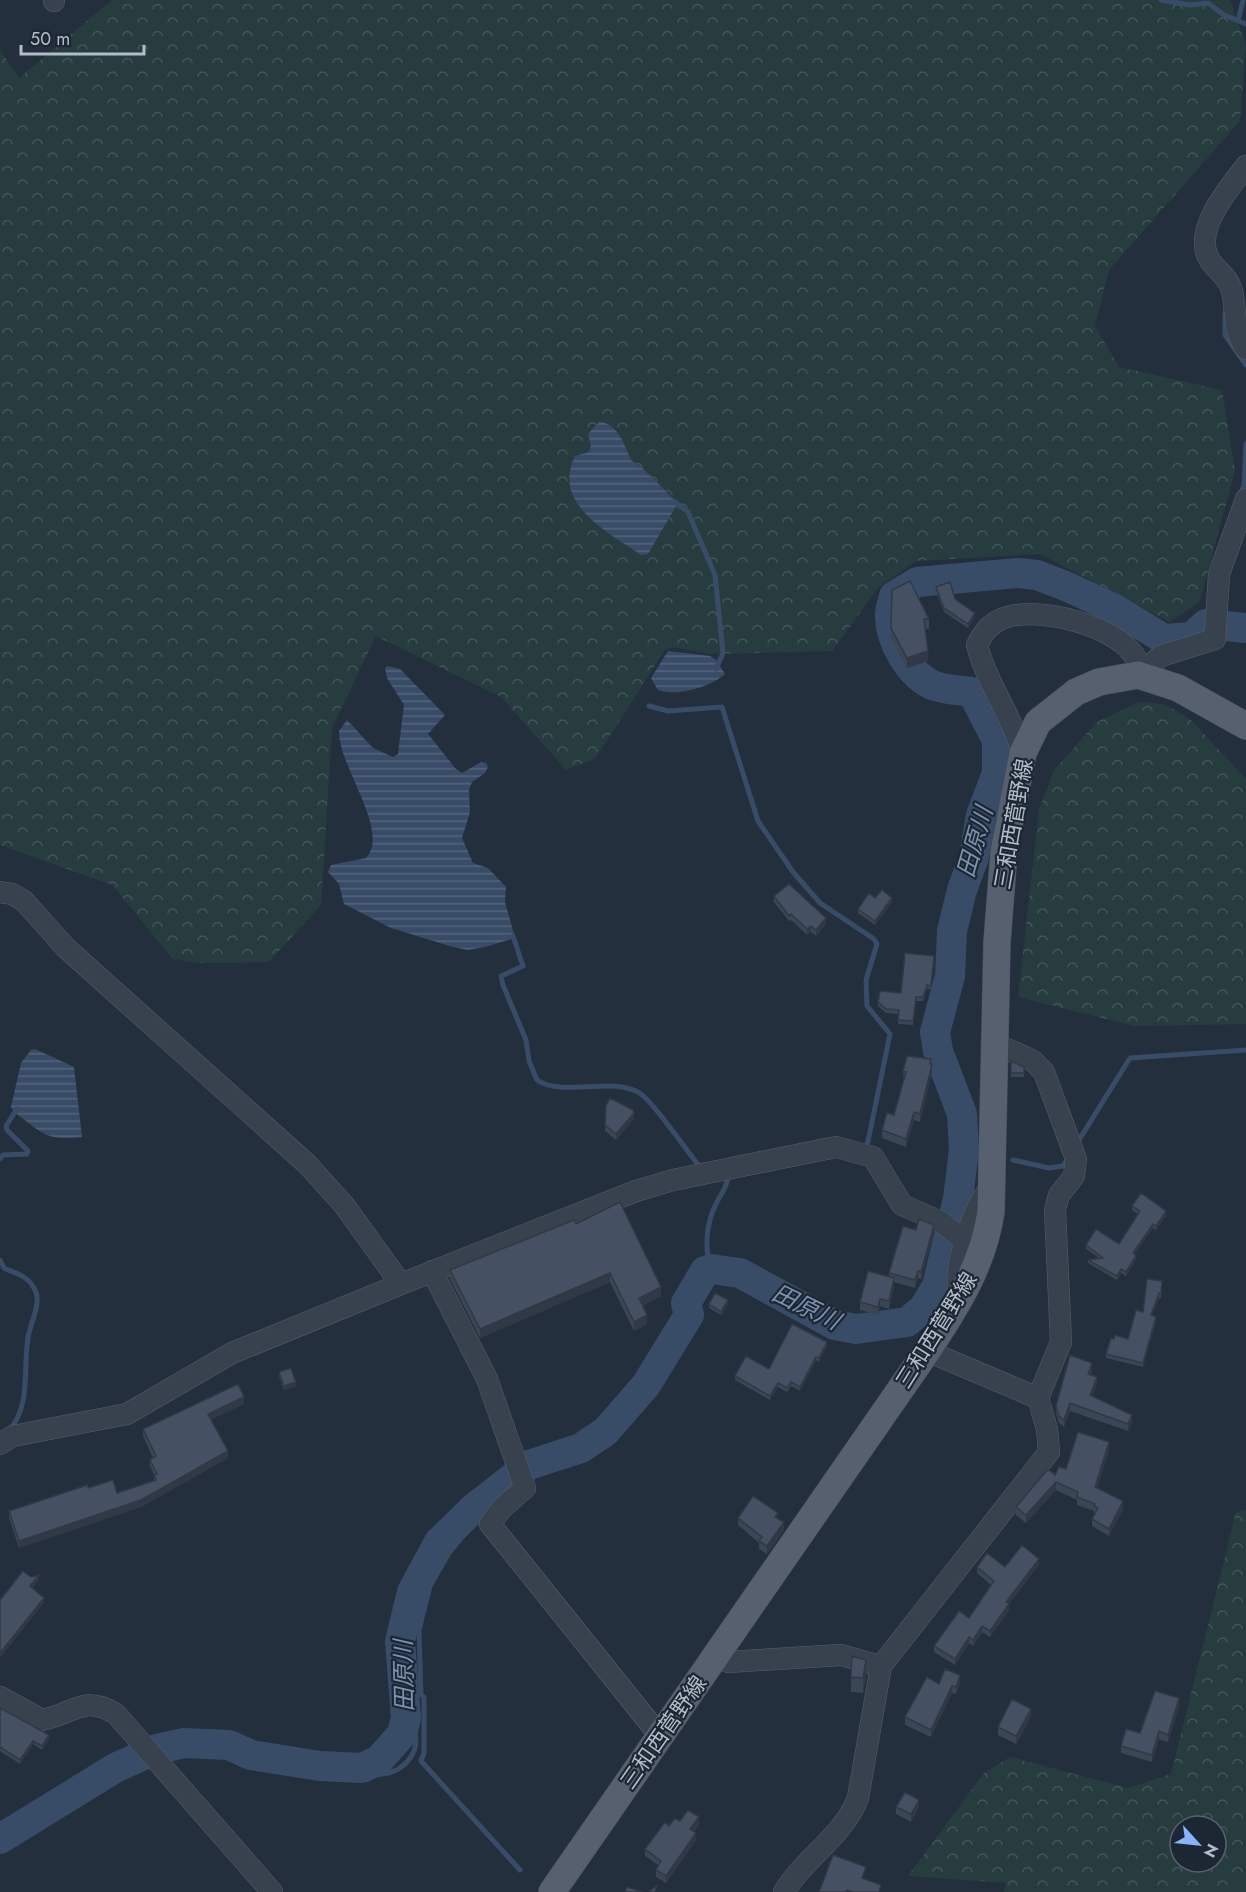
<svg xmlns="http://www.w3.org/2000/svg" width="1246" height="1892" viewBox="0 0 1246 1892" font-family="Jost,'Noto Sans JP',sans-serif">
<defs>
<pattern id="forest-crowns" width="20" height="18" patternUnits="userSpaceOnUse" patternTransform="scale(1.5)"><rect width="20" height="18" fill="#263c3f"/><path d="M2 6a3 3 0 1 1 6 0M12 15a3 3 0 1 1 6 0" fill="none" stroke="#435659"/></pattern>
<pattern id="water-rules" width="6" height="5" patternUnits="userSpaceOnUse" patternTransform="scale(1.5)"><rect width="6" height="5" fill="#394c67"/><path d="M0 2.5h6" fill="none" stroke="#53647b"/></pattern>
</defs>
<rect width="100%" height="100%" fill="#242f3e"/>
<path fill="url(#forest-crowns)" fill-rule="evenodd" d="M112,0h1118l16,46 -6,75 -131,149 -14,56 24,41 103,23 13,81 -35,130 -30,21 -130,-68 -124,7 -38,27 -46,63 -120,3 -40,-7 -7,3 -70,109 -29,11 -65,-73 -125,-61 -44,92 -11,177 -52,57 -68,1 -28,-4 -61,-74 -112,-40v-795l19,28zM616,429l16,32c10,4 35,32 46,41l-103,-46 14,-4 2,-7 -3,-11z
M1139,702l25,2 26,15 56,60v245l-112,2 -116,-29 21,-187 15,-40 43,-48z
M1246,1510v382h-242l2,-9 -98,-7 76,-103 26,-16 118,31 43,-14 65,-262zM1180,1826h36v36h-36z"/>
<path fill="url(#water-rules)" d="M599,422c20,1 25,24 33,39 10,4 35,32 46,42l-30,51 -7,1c-33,-23 -90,-51 -66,-99l14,-4 2,-7 -3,-11z
M668,651l42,5 6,4 9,14c-14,13 -49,23 -67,16l-7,-12z
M388,666l12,3 45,46 -17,19 28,35 6,4 19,-11 5,1 2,4 -3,6 -13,9 -3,8 1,22 -8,26 11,25 15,5 18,19 -1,15 10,36 -30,9 -17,3 -15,-3 -62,-19 -47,-24 -5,-20 -11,-12 3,-7 35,-7c25,-26 -28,-93 -27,-127l8,-11 26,28 20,9 5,-3 6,-49 -17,-27 -2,-10z
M35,1049l39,18 8,70c-38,4 -39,-4 -68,-25l-3,-5 10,-44 10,-13z"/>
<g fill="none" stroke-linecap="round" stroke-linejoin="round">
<path stroke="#394c67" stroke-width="5" d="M1161,0l29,5 18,-2 16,12 22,9
M1238,21l5,-21
M1225,313v22l21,30
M1240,496l4,-11 2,-41
M675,502l13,10 27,63 8,78 -7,16
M649,706l19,5 54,-4 36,114 35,51 27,31 54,36 3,5 -11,36 1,26 23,28 -24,117
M513,936l10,30 -22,10 2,9 23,55 3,21 8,19c26,18 76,-5 104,14 13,9 46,57 58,72l5,-1
M1079,1140l51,-82 116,-8
M964,1150l18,4
M0,1159l3,-4 24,-1 1,-3 -21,-21 -1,-4 11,-17
M1013,1160l36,8 14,-2 5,-8
M936,1229l11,16
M0,1260l4,8c12,6 22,6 30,20 9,14 -4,35 -6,50 -5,28 3,68 -18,91
M711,1269c-7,-22 -5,-46 6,-67 5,-10 10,-14 11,-26
M526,1477l36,-16 19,-13
M518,1481l-14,5 -55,67 -19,33 -11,44 2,65 3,2v56l-3,8 99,109
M362,1768c20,16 52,-1 54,-26 0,-13 -6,-25 -11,-37"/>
<path stroke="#394c67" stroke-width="30" d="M0,1839l115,-71 42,-19 27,-6 45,2 22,10 69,11 42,2 17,-8 23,-26 4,-16 -6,-77 12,-49 27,-50 36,-35 54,-42 52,-17 25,-17 40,-46 43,-70 -3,-12 19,-32 6,-2 29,4 95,52 21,4 51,-7 17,-14 13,-22 21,-87 6,-49 -2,-36 -24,-63 -3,-19 15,-56 2,-45 10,-41 12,-33 7,-42 16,-42v-33l-25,-48c-12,-2 -26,-2 -37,-6 -25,-9 -46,-46 -45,-72 0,-6 3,-12 4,-18l23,-14 101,-9 19,2 31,12 47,22 49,30 28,-2 14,-13 40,4"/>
<defs>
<path id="minor" d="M54,0v1
M1246,166c-16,21 -52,62 -38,91 7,14 20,18 24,34 5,22 0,38 14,58
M1138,675l23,-19 54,-17 4,-65 27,-75
M1023,753c-12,-39 -36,-69 -46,-108 6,-12 12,-21 25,-26 31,-15 121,7 135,42 1,3 1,10 1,14
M0,892l12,2 12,7 42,47 241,216 37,41 57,79 235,-93 37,-11 163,-33 37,10 29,48 39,17 24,19
M432,1271l55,108 38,109 -24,21 -11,15 170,212
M960,1294c-9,-21 14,-93 32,-107
M927,1351l111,47
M0,1444l13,-8 114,-22 105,-61 169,-69
M718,1655l10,7 113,-7 39,11
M0,1697l42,23c32,-6 42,-26 74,-6l156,178
M784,1892c21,-35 59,-55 74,-94l23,-132 168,-214 -2,-23 -9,-31 23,-56 -6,-132 4,-15 15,-19 2,-17 -32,-87 -12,-12 -37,-16"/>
<path id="major" d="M552,1892l375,-541c30,-45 56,-86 64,-139l6,-270 7,-90 19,-99 15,-31 38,-30 23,-10 39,-7 40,13 68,38"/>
</defs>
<use href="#minor" stroke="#565f6c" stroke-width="22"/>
<use href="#major" stroke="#414a57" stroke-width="28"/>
<use href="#minor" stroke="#38414e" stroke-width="21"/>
<use href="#major" stroke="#56606e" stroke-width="27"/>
</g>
<path fill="#3b4654" d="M936,587l19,12 20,18 -7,11 -24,-16 -8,-21z
M892,590l37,29v10h-4l3,32 -21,7 -16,-30z
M774,896l52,28 -10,12 -5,-4 -4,3 -16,-15 -2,1 -15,-19z
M875,898l17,4 -17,23 -17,-12v-4z
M934,960l-3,29h-4l-4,12h-7l-3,24 -15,-1 1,-10 -13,-1 -8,-7v-4l23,-9z
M1011,1061l13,6v10h-13z
M931,1064l1,8 -12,50 -6,-2 -8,27 -24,-9v-8l12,-15 10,-36 -1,-8z
M606,1106l28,13 -18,21 -11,-9z
M1132,1206l34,9 -10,15 -3,-2 -19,26 2,6 -10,16 -5,-3 -4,7 -29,-17v-3l11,-2 -13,-9v-4l33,-1 19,-30 -6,-4z
M576,1224l85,72 -19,10 5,18 -13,7 -24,-49 -130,56 -30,-59v-9z
M916,1230l18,3 -13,46 -3,-1 -3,10 -21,-6v4l-5,23 -9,-3 -2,9 -18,-5v-8l29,-26v-3z
M1162,1281l-1,17h-2l-7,17 4,6 -13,46 -37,-9v-4l8,-15h14l15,-27z
M709,1304h19l-7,11 -12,-7z
M827,1346l-8,16 -3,-2 -16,31 -9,-5 -4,6 -9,-5 -8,13 -35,-20v-4l34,-7z
M1092,1370l-1,5 6,9 -5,12 40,27 -4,8 -58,-20 -6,16 -5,-4 -3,-10v-7z
M279,1372l17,14 -12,4 -5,-14z
M244,1404l-33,15 17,39 -87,49 -122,41 -10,-30v-7l79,-23 29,5 37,-12v-6l-4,-9v-6l3,-2 -10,-22v-7z
M1109,1450l-12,38 26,21 -14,27 -17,-10v-7l2,-5v-3l-17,-6v-5l-21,-10 -30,33 -10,-8v-8l39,-32z
M738,1518h40l6,12 -17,24 -8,-5v-6l-21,-18z
M1039,1564l-30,40v6l-19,27 -8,-5 -9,14 -4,-3 -14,22 -21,-13v-6l35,-28 22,-33 -14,-12v-6z
M866,1675l-3,18 -12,-1v-15z
M960,1682l-4,12 -4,-1 -21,44 -26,-12v-8l34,-33z
M1179,1706l-11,36 -9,-3 -7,23 -31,-9v-7z
M0,1708l49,31 -7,11 -9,-6 -13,20 -20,-13z
M1031,1717l-15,27 -18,-9v-8z
M896,1807h23l-8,15 -15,-8z
M680,1821l19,3 -5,8 2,8 -30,43 -10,-6v-7l2,-5 -13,-9v-7l24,-23z"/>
<path fill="#303945" d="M975,613v4l-7,11v-4z
M928,651v10l-21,7v-10z
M892,898v4l-17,23v-4z
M826,918v6l-10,12v-6z
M811,926v6l-4,3v-6z
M932,1064v8l-12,50v-8z
M914,1112v8l-8,27v-8z
M634,1113v6l-18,21v-6z
M1166,1211v4l-10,15v-4z
M1153,1224v4l-20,29v-4z
M934,1225v8l-13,46v-7z
M1136,1256v4l-10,16v-4z
M1121,1269v4l-4,7v-4z
M918,1271v7l-3,10v-8z
M610,1273v9l-130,56v-9z
M894,1278v8l-5,23v-8z
M661,1287v9l-22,11v-9z
M1159,1293v5l-8,21v-4z
M880,1299v7l-2,9v-8z
M728,1300v4l-7,11v-3z
M647,1315v9l-13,7v-9z
M1156,1317v4l-13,46v-4z
M827,1342v4l-8,16v-4z
M816,1357v3l-16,31v-4z
M1092,1363v7l-4,11v-7z
M1097,1377v7l-7,19v-8z
M296,1382v4l-12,4v-4z
M778,1383v4l-8,13v-4z
M244,1397v7l-36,17v-7z
M1070,1403v8l-6,16v-7z
M1132,1415v8l-4,8v-7z
M1109,1442v8l-14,45v-8z
M228,1451v7l-87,49 -122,41v-7z
M1056,1482v8l-30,33v-8z
M1123,1501v8l-14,27v-7z
M784,1522v8l-17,24v-8z
M1039,1559v5l-30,40v6l-19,27v-6l16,-29z
M39,1575v5l-9,11v-5z
M44,1598v5l-44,55v-5z
M982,1626v6l-9,14v-6z
M969,1637v6l-14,22v-6z
M866,1660v15l-3,18v-15z
M960,1675v7l-4,12v-7z
M952,1686v7l-21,44v-7z
M1179,1698v8l-11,36v-7z
M1031,1709v8l-15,27v-8z
M1159,1731v8l-7,23v-7z
M49,1735v4l-7,11v-4z
M33,1741v3l-13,20v-4z
M919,1800v7l-8,15v-8z
M699,1817v7l-9,12v-7z
M696,1833v7l-30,43v-7z"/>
<path fill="#455162" stroke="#303945" stroke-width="1.5" d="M910,581l19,38h-5l4,32 -21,7 -16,-30 1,-38z
M950,582l5,17 20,14 -7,11 -24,-16 -8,-21z
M789,884l37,34 -10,12 -5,-4 -4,3 -16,-15 -2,2 -15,-20z
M882,890l10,8 -17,23 -17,-12 11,-16 6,5z
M905,953l29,3 -3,30 -4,-1 -4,12h-7l-3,24 -15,-1 1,-10 -13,-1 -8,-7 2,-11 21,2z
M907,1056l24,3 -1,5h2l-12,50 -6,-2 -8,27 -24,-9 5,-17 7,2 12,-43 -3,-1z
M1011,1061l13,6v6h-13z
M610,1098l23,12 1,3 -18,21 -11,-9 1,-19z
M1141,1193l25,18 -10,15 -3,-2 -20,29 3,3 -10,16 -5,-3 -4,7 -29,-16 15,-2 -17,-13 10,-16 23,15 21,-33 -8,-5z
M620,1202l41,85 -22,11 8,17 -13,7 -24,-49 -130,56 -30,-59 124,-50 2,4z
M919,1219l15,6 -13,47 -3,-1 -3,9 -26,-7 14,-47 13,4z
M868,1271l26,7 -5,23 -9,-2 -2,8 -18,-5z
M1147,1279l15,2 -1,12h-2l-8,22 5,2 -13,46 -37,-9 5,-16 3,1 1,-4 13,4 8,-29 7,2z
M715,1293l13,7 -7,12 -12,-8z
M792,1324l35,18 -8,16 -3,-1 -16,30 -9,-5 -4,6 -9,-5 -8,13 -35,-20 11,-20 23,13z
M1070,1355l22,8 -4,11 9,3 -7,18 42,20 -4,9 -58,-21 -6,17 -5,-4 -3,-10z
M291,1368l5,14 -12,4 -5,-14z
M238,1384l6,13 -36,17 20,37 -87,49 -122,41 -10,-30 78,-26 1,3 25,-8 4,13 39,-13 -2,-5 3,-1 -7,-14 6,-4 -13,-27z
M1078,1432l31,10 -14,45 28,14 -14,28 -17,-10 6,-11 -4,-2 1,-2 -18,-7 1,-5 -22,-10 -30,33 -10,-8 32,-38 7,6 4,-8 7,2z
M753,1496l25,17 -3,4 9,5 -17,24 -8,-5 3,-4 -24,-19z
M1022,1545l17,14 -33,43 3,2 -19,27 -8,-5 -9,14 -4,-3 -14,22 -21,-13 25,-35 10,7 25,-37 -17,-14 10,-14 18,14z
M23,1571l8,6 8,-2 -9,11 14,12 -44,55v-53z
M852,1656l14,4 -3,18 -12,-1z
M945,1669l15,6 -4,12 -4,-1 -21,44 -26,-13 22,-40 12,7z
M1155,1691l24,7 -11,37 -9,-4 -7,24 -31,-9 5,-17 14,4z
M1012,1699l19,10 -15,27 -18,-9z
M0,1708l49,27 -7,11 -9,-5 -13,19 -20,-13z
M905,1792l14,8 -8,14 -15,-7z
M688,1810l11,7 -9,12 6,4 -30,43 -10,-6 5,-9 -16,-12 20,-27 4,4 6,-8 5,3z
M833,1855l33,12 -4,11 19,7 -2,7h-26l-6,-2 -1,2h-27z
M657,1885l-2,7h-6z
M627,1887l15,5h-17z"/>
<g text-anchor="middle" stroke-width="4.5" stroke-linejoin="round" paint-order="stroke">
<g font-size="22" fill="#b4bcc9" stroke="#1d2633">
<text transform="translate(1013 824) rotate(-80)" y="8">三和西菅野線</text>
<text transform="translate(936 1330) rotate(-58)" y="8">三和西菅野線</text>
<text transform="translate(663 1732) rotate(-55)" y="8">三和西菅野線</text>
</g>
<g font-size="24" font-style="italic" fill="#7c92b1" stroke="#1d2633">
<text transform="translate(975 842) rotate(-74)" y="8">田原川</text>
<text transform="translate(806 1307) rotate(26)" y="8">田原川</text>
<text transform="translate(404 1676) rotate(-91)" y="8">田原川</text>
</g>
</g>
<g transform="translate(1198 1844) rotate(117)"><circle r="28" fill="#1d2633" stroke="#59626f" stroke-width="1.5"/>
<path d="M0-4.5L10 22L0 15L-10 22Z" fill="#8ab4f8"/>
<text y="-9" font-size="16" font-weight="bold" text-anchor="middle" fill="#b4bcc9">N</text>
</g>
<path d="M21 45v9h123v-9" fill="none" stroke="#b4bcc9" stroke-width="3"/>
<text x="30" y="45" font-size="18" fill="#b4bcc9" stroke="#1d2633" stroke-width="4.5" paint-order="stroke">50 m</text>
</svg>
